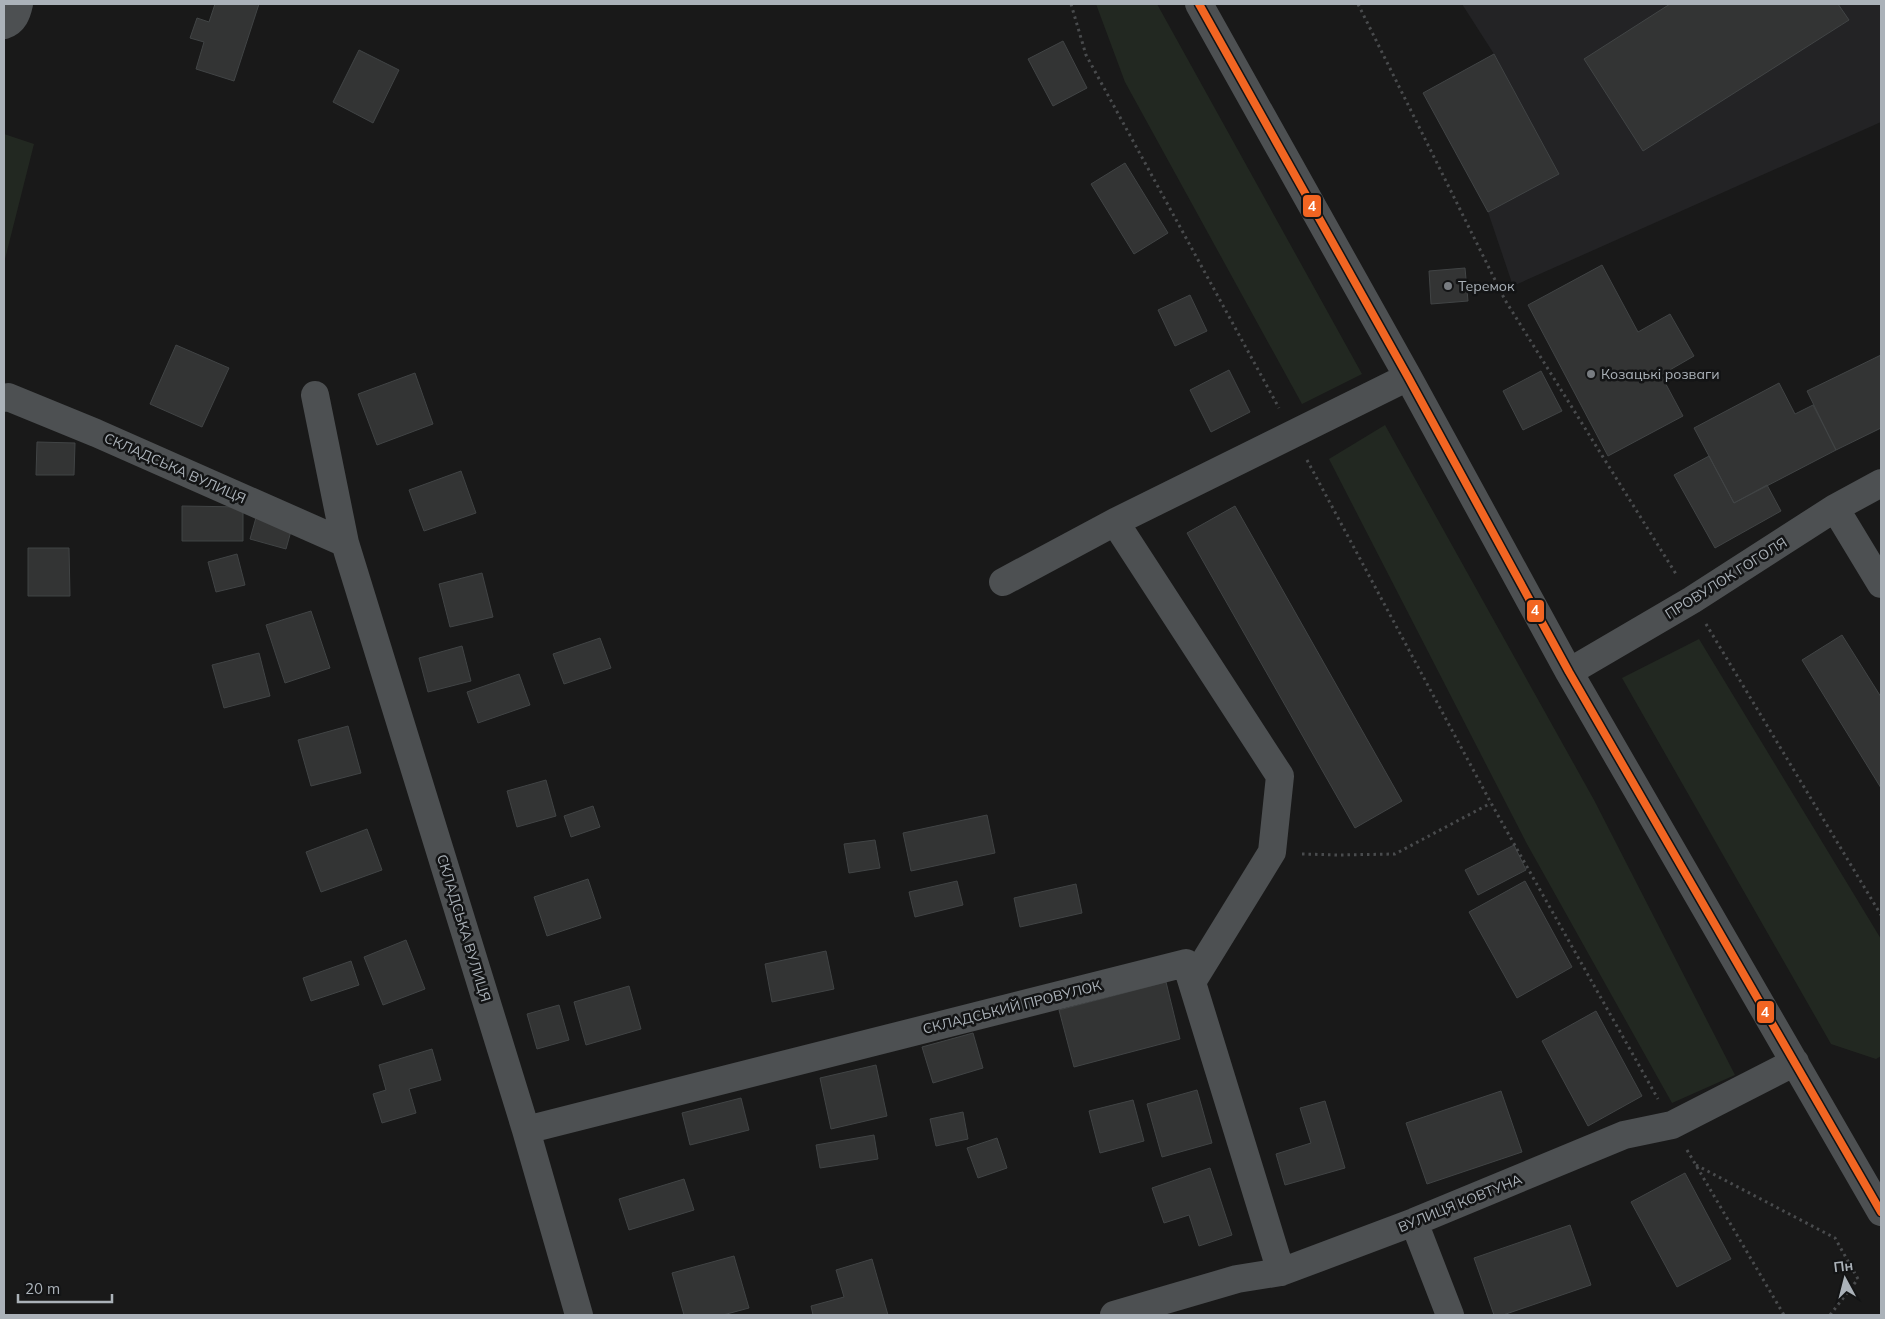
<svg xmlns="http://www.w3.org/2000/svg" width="1885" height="1319" viewBox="0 0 1885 1319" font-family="Mulish,sans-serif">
<rect width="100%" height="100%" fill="#191919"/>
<path fill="#232325" d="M1462,4h419v118l-368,164 -25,-74 70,-38 -64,-120z"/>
<path fill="#222821" d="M1096,4h61l205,370 -60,30 -177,-322z
M4,134l30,10 -30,119z
M1385,425l209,375 141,275 -63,28 -145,-259 -198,-385z
M1699,639l182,300v117l-5,3 -45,-15 -209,-366z"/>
<path fill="#333434" stroke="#414445" d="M215,4h44l-25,77 -38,-12 8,-27 -14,-4 7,-20 12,4z
M1670,4h168l11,16 -206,131 -59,-92z
M1063,41l24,47 -34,18 -25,-47z
M359,50l40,20 -26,53 -40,-21z
M1494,54l65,120 -71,38 -65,-119z
M1125,163l43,70 -34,21 -43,-70z
M1602,265l36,67 32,-18 24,42 -33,19 22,41 -75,40 -80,-151z
M1465,268l3,33 -37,3 -2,-33z
M1190,295l17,36 -32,15 -17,-36z
M176,345l53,23 -27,59 -52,-23z
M1881,355v73l-45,22 -29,-59z
M1229,370l21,42 -39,20 -21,-42z
M1541,371l21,40 -39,19 -20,-39z
M415,373l18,51 -56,21 -19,-51z
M1779,383l16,31 18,-9 23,45 -102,53 -40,-75z
M37,442l38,1 -1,32h-38z
M1709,456l25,47 33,-18 14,26 -66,37 -41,-73z
M461,471l15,42 -52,18 -15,-41z
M182,506l61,1v34h-61z
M1235,506l167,295 -47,27 -168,-295z
M257,514l36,10 -7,25 -36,-10z
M28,548h41l1,48h-42z
M237,554l8,31 -29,7 -8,-30z
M482,573l11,44 -43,10 -11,-43z
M311,611l19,57 -45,15 -19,-58z
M1842,635l39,62v91l-79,-128z
M600,638l11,30 -47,16 -11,-30z
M462,646l9,35 -43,11 -9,-34z
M259,653l11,43 -46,12 -12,-43z
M519,674l11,31 -52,18 -11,-31z
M348,726l13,47 -50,13 -13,-46z
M546,780l10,36 -39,11 -10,-36z
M593,806l7,21 -29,10 -7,-21z
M987,815l8,38 -84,18 -8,-38z
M367,829l15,41 -61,22 -15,-40z
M875,840l5,28 -31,5 -5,-29z
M1514,845l12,25 -48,25 -13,-25z
M588,879l13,39 -54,18 -13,-39z
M957,881l6,24 -48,12 -6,-25z
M1525,881l47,86 -55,31 -48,-86z
M1076,884l6,29 -62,14 -6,-29z
M406,940l19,49 -42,16 -19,-48z
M826,951l8,38 -62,13 -7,-38z
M351,961l8,24 -48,16 -8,-23z
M1166,982l14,57 -106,28 -15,-57z
M629,986l12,43 -55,16 -12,-43z
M559,1005l10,35 -32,9 -10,-35z
M1596,1011l46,85 -54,30 -46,-85z
M973,1033l10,35 -50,15 -11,-36z
M432,1049l9,31 -32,9 7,24 -34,10 -9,-29 13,-4 -7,-25z
M876,1065l11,51 -56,13 -11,-51z
M1197,1090l15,53 -50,14 -15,-53z
M1501,1091l21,61 -95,32 -21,-61z
M741,1098l8,32 -59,15 -8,-32z
M1133,1100l11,41 -44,12 -11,-42z
M1325,1101l20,67 -60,17 -9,-31 35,-11 -11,-35z
M963,1112l5,27 -32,7 -6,-27z
M874,1135l4,24 -58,9 -4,-23z
M997,1138l10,30 -29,10 -11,-30z
M1210,1168l22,67 -33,11 -10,-31 -25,8 -12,-35z
M1685,1173l46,86 -54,28 -46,-85z
M684,1179l10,31 -65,20 -10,-31z
M1570,1225l21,60 -88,30h-9l-20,-57z
M734,1256l15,52 -26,7h-39l-12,-42z
M872,1259l16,56h-75l-2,-9 33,-9 -8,-27z"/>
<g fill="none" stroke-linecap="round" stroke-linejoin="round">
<path stroke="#494b4d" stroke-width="3" stroke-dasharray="2.5 4" stroke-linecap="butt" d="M1071,4l15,51 193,353
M1358,4l147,296 171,274
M1307,460l184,343 167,296
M1706,624l175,291
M1302,854l36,1 57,-1 96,-51
M1687,1150l97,165
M1696,1165l139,73 23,41 -28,36"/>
<path stroke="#4d5052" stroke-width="28" d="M1199,4l209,373 161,295 312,540
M4,25c10,-3 13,-12 15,-21
M315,395l30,148 181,587 53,185
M4,398l4,-1 88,36 249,110
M1835,508l46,76
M1115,522l165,254 -8,76 -80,130
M1003,582l112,-60 293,-145
M1569,672l123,-72 143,-92 46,-25
M526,1130l660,-167 95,309
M1414,1222l36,93
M1114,1315l123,-36 44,-7 133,-50 210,-87 48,-10 123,-63"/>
<defs>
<path id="bus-1" d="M1199,4l209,373 161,295 312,540"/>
</defs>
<use href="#bus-1" stroke="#131415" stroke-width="11"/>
<use href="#bus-1" stroke="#f26522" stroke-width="8"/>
</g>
<g fill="#787c81" stroke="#131415" stroke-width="2">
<circle cx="1448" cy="286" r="5"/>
<circle cx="1591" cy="374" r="5"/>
</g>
<g text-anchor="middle" stroke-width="5" stroke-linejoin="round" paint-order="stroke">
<g font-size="14" fill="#abb2b9" stroke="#131415" text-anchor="start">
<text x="1458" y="291">Теремок</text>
<text x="1601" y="379">Козацькі розваги</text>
</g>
<g font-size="14" fill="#abb2b9" stroke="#131415">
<text transform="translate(175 468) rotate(24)" y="5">СКЛАДСЬКА ВУЛИЦЯ</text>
<text transform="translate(1726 578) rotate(-32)" y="5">ПРОВУЛОК ГОГОЛЯ</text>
<text transform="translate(464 928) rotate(73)" y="5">СКЛАДСЬКА ВУЛИЦЯ</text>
<text transform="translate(1012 1007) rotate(-14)" y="5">СКЛАДСЬКИЙ ПРОВУЛОК</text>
<text transform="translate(1460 1203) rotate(-22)" y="5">ВУЛИЦЯ КОВТУНА</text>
</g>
</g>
<g stroke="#131415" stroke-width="2">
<rect x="1302" y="194" width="20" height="24" rx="5" fill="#f26522"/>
<rect x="1526" y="599" width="19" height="24" rx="5" fill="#f26522"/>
<rect x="1756" y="1000" width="19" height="24" rx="5" fill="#f26522"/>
</g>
<g font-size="14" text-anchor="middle" font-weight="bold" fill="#fff">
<text x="1312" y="211">4</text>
<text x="1535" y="615">4</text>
<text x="1765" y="1017">4</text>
</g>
<rect width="1885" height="1319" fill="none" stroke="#abb2b9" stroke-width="10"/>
<g transform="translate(1845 1279) rotate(353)" stroke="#131415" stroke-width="4" paint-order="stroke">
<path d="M0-4L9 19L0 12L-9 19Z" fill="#abb2b9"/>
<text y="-8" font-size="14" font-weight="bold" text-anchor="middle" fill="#abb2b9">Пн</text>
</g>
<path d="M18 1294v8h94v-8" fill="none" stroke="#abb2b9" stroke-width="2.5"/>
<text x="25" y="1294" font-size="15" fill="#abb2b9" stroke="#131415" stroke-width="4" paint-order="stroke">20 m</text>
</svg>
